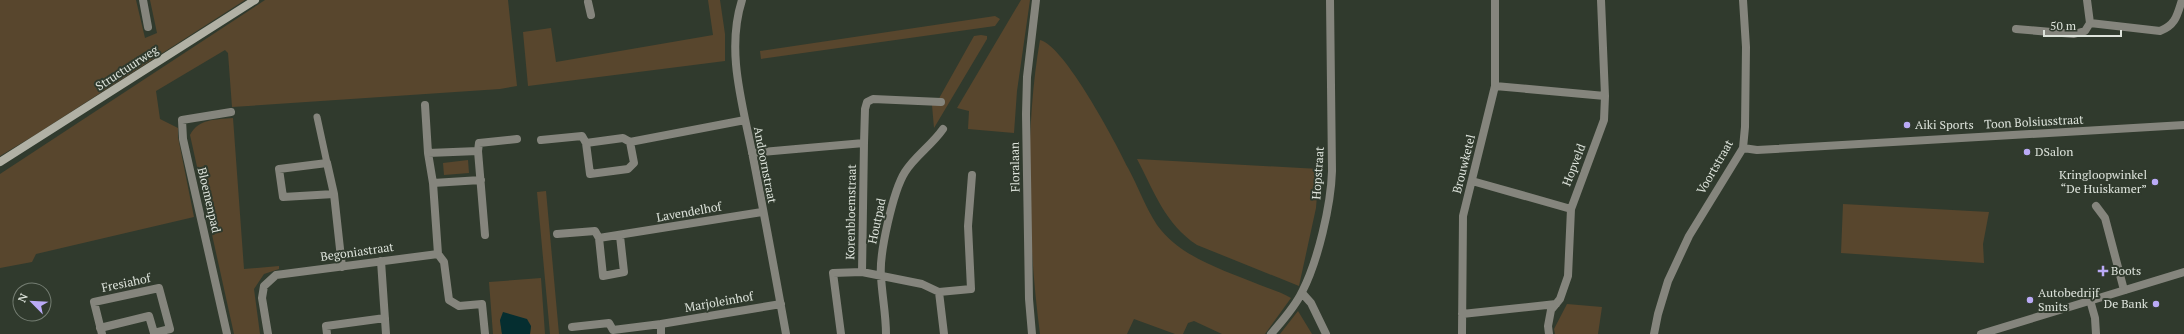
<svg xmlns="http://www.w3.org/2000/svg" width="2184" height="334" viewBox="0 0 2184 334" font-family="'PT Serif',serif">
<rect width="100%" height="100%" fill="#303a2d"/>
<path fill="#58462d" d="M0,0h136l9,38 12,-5 -7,-33h95l-210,135 -35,21z
M265,0h243l9,86 -17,3 -268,18 -4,-54 -3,-3 -69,41 4,28 18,9v9l16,80 -158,37 -4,8 -32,6v-94z
M708,0h12l5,34v27l-197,25 -5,-54 28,-4 5,34 157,-27z
M1021,0h9l-13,91 -3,42 -46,-4 1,-18 -12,-3z
M995,16l5,3 -5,7 -234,33 -1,-8z
M981,35l6,1v3l-53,89 -2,-23 5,-3 37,-66z
M1040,40c24,5 76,103 88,128 10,18 17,39 29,57 24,33 67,45 103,60 10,4 21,7 31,13l-26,36h-43l-28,-13 -6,2 -5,11h-8l-41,-15 -7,15h-87c-12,-92 -16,-203 0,-294z
M233,118l11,151 35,-3v3l-15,5 -10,15 6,45h-26l-44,-199c9,-17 25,-15 43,-17z
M1137,159l182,10 -3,39 -17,78 -102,-41c-32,-21 -43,-54 -60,-86z
M468,160l1,13 -25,2 -1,-12z
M546,191l13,143h-9l-13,-142z
M1843,204l146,8 -6,32 1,19 -143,-10z
M541,278l4,56h-15l1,-8 -31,-6 2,14h-9l-4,-52z
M1567,304l35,3 -4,27h-43l-1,-5z
M1298,311l14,23h-32z"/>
<path fill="#052e30" d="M503,312l24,7 4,7 -1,8h-28l-2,-14z"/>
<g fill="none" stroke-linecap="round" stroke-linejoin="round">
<path stroke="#85857d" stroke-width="7" d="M317,117l10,46"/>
<path stroke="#85857d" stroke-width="8" d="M143,0l5,27
M742,0c-16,50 0,102 10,152 12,61 23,121 34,182
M2087,0l3,23
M588,2l3,13
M2090,23l70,8c16,-6 17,-16 22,-31
M2016,29l58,5 11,-3 5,-8
M1495,86l110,10
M425,105l3,48 5,30 5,71
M541,140l41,-4 4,7 37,-5 7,4
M586,143l4,31 38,-5 6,-6 -4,-21 115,-22
M864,143l1,-34 2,-7 6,-3 68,3
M1743,148l14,2 427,-25
M478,151l7,84
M428,153l50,-2 1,-8 38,-4
M752,153l112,-10 -2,129 60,12 17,8 5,42
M1472,181l99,28
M433,183l48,-3
M334,194l-51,3 -4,-28 48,-6 7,31 8,73
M2096,206l9,12 19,72
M557,234l38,-3 4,7 163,-26
M599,238l4,38 21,-4 -4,-36
M381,261l5,73
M939,292l32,-3 -3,-63 4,-51
M1302,293l9,10 15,31
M2090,300l5,18 1,16
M1462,314l94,-10
M572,327l37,-4 4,7 48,-6
M100,328l49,-12 5,17 16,-4 -11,-41 -65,14 8,32
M227,334l-44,-195 -1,-19 49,-8
M268,334l-6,-36 2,-12 12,-11 162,-21 6,8 5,38 10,6 23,-2 3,30
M327,334l-1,-8 59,-8
M661,334v-10l120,-20
M841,334l-8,-61 29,-1
M886,334c0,-20 -4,-38 -5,-58 -2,-22 12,-85 24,-104 10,-16 27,-27 38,-43
M1032,334l-3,-35 -3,-185 1,-37 9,-77
M1271,334c11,-13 24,-27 31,-42 16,-31 29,-87 30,-121l-2,-171
M1462,334l1,-118 32,-130v-86
M1549,334l-1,-8 3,-16 9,-11 8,-23 3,-67 33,-89 1,-24 -4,-96
M1654,334l4,-20 10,-33 21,-45 54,-88 2,-21 1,-80 -3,-47"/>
<path stroke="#85857d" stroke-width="8" d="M1981,334l203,-62"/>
<path stroke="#b1b1a5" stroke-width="8" d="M0,162l255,-162"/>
</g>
<g fill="#baaaf6" stroke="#303a2d" stroke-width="1.5">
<circle cx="1907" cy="125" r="4"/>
<circle cx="2027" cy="152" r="4"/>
<circle cx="2155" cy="182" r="4"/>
<path d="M2101 265h4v4h4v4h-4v4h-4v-4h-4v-4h4z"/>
<circle cx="2030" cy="300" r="4"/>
<circle cx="2156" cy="304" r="4"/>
</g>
<g text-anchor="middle" stroke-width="4" stroke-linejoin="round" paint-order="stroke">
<g font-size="12" fill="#dde3db" stroke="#303a2d">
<text transform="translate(127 68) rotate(-33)" y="4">Structuurweg</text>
<text transform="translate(2034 122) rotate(-3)" y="4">Toon Bolsiusstraat</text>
<text transform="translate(1464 164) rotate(-76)" y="4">Brouwketel</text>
<text transform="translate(765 165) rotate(79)" y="4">Andoornstraat</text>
<text transform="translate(1574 165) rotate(-69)" y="4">Hopveld</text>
<text transform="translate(1015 167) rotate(-91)" y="4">Floralaan</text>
<text transform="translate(1715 167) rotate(-60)" y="4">Voortstraat</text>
<text transform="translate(1318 173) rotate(-86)" y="4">Hopstraat</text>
<text transform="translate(209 200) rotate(77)" y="4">Bloemenpad</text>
<text transform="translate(689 212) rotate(-10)" y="4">Lavendelhof</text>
<text transform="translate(851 212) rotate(-89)" y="4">Korenbloemstraat</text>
<text transform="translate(877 221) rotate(-78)" y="4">Houtpad</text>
<text transform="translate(357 252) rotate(-8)" y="4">Begoniastraat</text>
<text transform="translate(126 283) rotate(-12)" y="4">Fresiahof</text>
<text transform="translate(719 302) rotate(-10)" y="4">Marjoleinhof</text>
</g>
<g font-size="12" fill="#dde3db" stroke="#303a2d" text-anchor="start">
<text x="1915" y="129">Aiki Sports</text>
<text x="2035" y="156">DSalon</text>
<text x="2147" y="179" text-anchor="end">Kringloopwinkel<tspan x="2147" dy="14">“De Huiskamer”</tspan></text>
<text x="2111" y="275">Boots</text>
<text x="2038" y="297">Autobedrijf<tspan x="2038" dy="14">Smits</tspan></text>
<text x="2148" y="308" text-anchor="end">De Bank</text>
</g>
</g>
<g transform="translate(32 302) rotate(294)"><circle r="19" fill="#303a2d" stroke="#757e73"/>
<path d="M0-3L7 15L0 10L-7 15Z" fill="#baaaf6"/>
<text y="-6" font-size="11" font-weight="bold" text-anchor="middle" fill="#dde3db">N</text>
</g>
<path d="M2044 30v6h77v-6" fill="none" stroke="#dde3db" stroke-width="2"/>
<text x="2050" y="30" font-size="12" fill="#dde3db" stroke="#303a2d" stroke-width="3" paint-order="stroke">50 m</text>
</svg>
